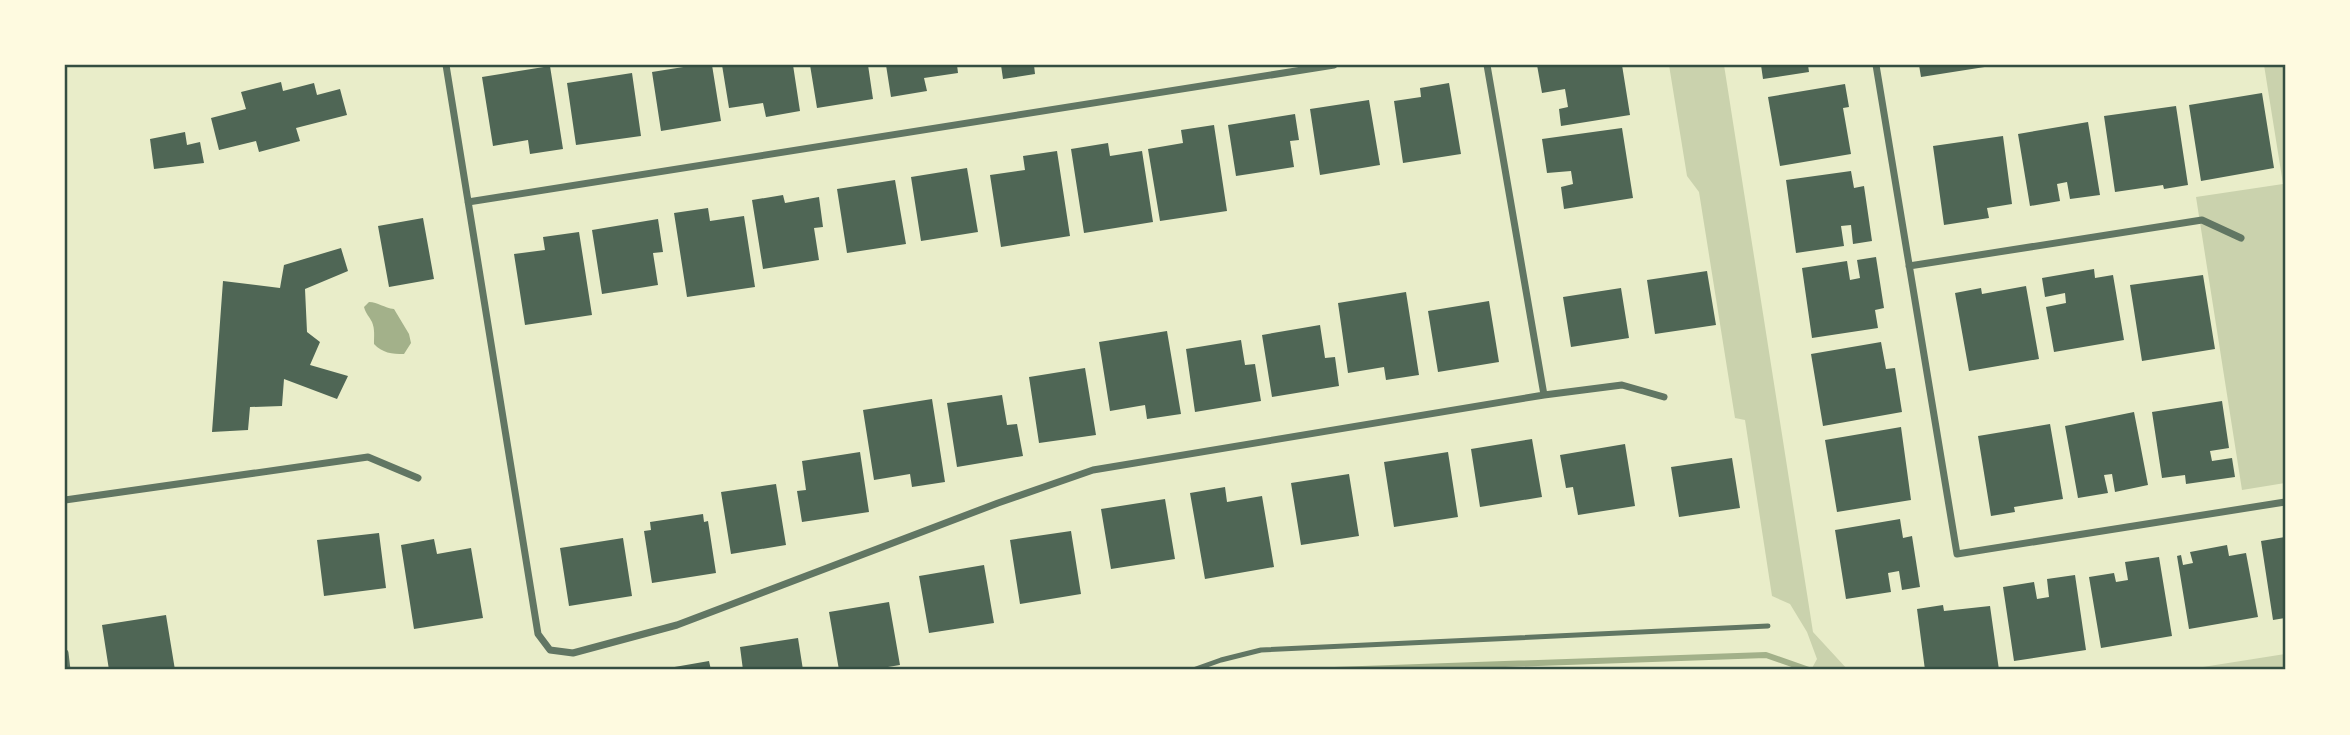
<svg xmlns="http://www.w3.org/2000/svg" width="2350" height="735" viewBox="0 0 2350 735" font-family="Cabin,sans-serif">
<rect width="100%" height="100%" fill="#e9edc9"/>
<path fill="#cad2ad" d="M1669,65h55l89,567 35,38h-37l6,-11 -10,-27 -17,-28 -18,-8 -27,-176 -10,-2 -36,-226 -12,-16z
M2264,65h21v418l-43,7 -46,-293 87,-13z
M2285,654v16h-101z"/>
<path fill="#a3b18a" d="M369,302c9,0 15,6 25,7l15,25 2,9 -7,11c-12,0 -22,-1 -30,-10 0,-8 1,-15 -2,-22 -3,-6 -6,-8 -8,-15z"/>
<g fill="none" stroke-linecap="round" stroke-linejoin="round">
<path stroke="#a3b18a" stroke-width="6" d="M1334,670l432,-15 43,15"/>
</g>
<path fill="#4f6655" d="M696,65h16l9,56 -60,10 -9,-59z
M722,65h71l7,46 -34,6 -3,-14 -34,5z
M810,65h58l5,34 -56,9z
M886,65h71l1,8 -34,5 3,13 -36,6z
M1001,65h33l1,9 -32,5z
M1537,65h85l8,50 -69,11 -2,-17 9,-2 -3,-18 -23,4z
M1761,65h47l1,7 -46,7z
M1919,65h71l1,1 -70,11z
M550,66l13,83 -33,5 -2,-14 -35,6 -11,-69z
M632,73l9,63 -65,9 -9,-62z
M281,82l2,9 31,-8 3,12 23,-6 7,26 -51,13 4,13 -41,11 -3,-11 -37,9 -8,-32 35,-9 -5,-17z
M1449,83l12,71 -58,9 -9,-62 27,-4 -1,-9z
M1845,84l4,23 -6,1 8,46 -71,12 -12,-69z
M2262,93l12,75 -73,13 -12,-76z
M1369,100l11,65 -60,10 -10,-66z
M2176,106l12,79 -24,4 -1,-4 -48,7 -11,-76z
M1295,114l4,26 -9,1 4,26 -58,9 -8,-51z
M2088,122l12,73 -30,4 -3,-17 -10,2 3,17 -30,5 -12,-72z
M1214,125l13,86 -67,10 -12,-72 35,-6 -2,-13z
M1622,128l11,70 -69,11 -3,-22 12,-3 -2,-13 -24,2 -5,-34z
M185,132l2,13 13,-3 4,21 -50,6 -4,-30z
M2003,136l9,68 -25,4 2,10 -45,7 -11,-79z
M1108,143l2,13 32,-5 11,71 -69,11 -13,-84z
M1057,151l13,85 -69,11 -11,-72 35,-5 -2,-14z
M967,168l11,64 -57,9 -10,-64z
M1851,171l3,17 10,-2 8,55 -19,3 -2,-19 -10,1 3,20 -48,7 -10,-73z
M895,180l11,64 -59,9 -10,-64z
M783,195l2,8 34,-6 4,30 -9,1 5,32 -56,9 -11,-69z
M708,208l2,13 34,-5 11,71 -68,10 -13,-84z
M423,218l11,61 -45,8 -11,-61z
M658,219l5,33 -10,1 5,32 -56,9 -10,-64z
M579,232l13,83 -67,10 -11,-71 31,-4 -2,-13z
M341,248l7,23 -43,18 2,43 13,10 -10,23 38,11 -11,23 -53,-20 -2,27 -32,1 -2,23 -36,2 11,-151 57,7 4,-23z
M1876,257l8,51 -9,2 3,18 -66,10 -10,-70 45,-7 3,19 10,-2 -3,-18z
M2094,269l1,9 18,-3 11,65 -70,12 -8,-45 20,-4 -1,-10 -20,4 -3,-19z
M1707,271l9,54 -61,9 -8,-54z
M2203,275l12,74 -73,12 -12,-76z
M2026,286l13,73 -70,12 -14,-78 26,-5 1,6z
M1621,288l8,50 -58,9 -8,-50z
M1406,292l13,83 -33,5 -2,-13 -36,6 -10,-70z
M1489,301l10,61 -61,10 -10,-61z
M1320,325l5,33 10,-1 4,29 -67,11 -10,-62z
M1167,331l14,83 -34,5 -2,-14 -35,6 -11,-69z
M1241,340l4,25 10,-1 6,37 -66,11 -9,-63z
M1881,342l5,27 9,-1 7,44 -79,14 -12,-72z
M1085,368l11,67 -57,8 -10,-66z
M1002,395l5,30 10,-1 6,32 -66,11 -10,-64z
M932,399l13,83 -33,5 -2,-13 -36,6 -11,-70z
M2222,401l7,47 -19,3 2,10 20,-3 3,19 -49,7 -1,-9 -23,3 -10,-66z
M2134,412l14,73 -33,7 -3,-18 -8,1 4,18 -30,5 -13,-72z
M2050,424l13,75 -49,8 1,5 -24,4 -13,-80z
M1901,427l10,73 -74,12 -12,-72z
M1532,439l10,58 -62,10 -9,-58z
M1625,444l10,62 -57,9 -5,-28 -7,1 -6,-33z
M860,452l9,60 -67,10 -5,-31 9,-1 -4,-29z
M1448,452l10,65 -64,10 -10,-65z
M1732,458l8,50 -61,9 -8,-50z
M1349,474l10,62 -58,9 -10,-62z
M776,484l10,61 -55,9 -10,-62z
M1225,487l2,15 35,-6 12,71 -69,12 -15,-86z
M1165,499l10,60 -64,10 -10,-60z
M703,514l1,8 4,-1 8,52 -64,10 -8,-52 7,-1 -1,-8z
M1900,519l3,19 9,-2 8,51 -18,3 -3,-19 -11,2 3,19 -45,7 -11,-69z
M1071,531l10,63 -61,10 -10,-64z
M379,533l7,55 -62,8 -7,-56z
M2285,537v81l-12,2 -12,-79z
M623,538l9,58 -63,10 -9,-58z
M434,539l3,15 34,-6 12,70 -69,11 -13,-84z
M2227,545l2,11 17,-3 12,64 -69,12 -12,-73 4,-1 2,10 10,-2 -3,-11z
M2159,557l13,79 -71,12 -12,-71 25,-4 2,9 12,-2 -3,-18z
M984,565l10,58 -65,10 -10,-57z
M2075,575l11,75 -72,11 -11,-74 31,-5 3,17 12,-2 -2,-18z
M889,602l11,63 -30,5h-31l-10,-58z
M1943,605l1,6 46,-5 9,64h-74l-8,-61z
M166,615l9,55h-66l-7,-45z
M798,638l5,32h-60l-3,-23z
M709,661l2,9h-48v-1z"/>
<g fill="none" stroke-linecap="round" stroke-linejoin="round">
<path stroke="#617663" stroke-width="5" d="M1193,670l28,-10 40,-10 507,-24"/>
<path stroke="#617663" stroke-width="7" d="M446,65l92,569 12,16 23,3 104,-28 321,-122 95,-33 451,-75 78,-10 42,12
M1487,65l57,330
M1876,65l81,489 328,-52
M468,202l866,-137
M1909,266l293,-46 39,18
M65,500l303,-43 50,21
M65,653l2,17"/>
</g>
<rect width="2350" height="735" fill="none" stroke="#fefae0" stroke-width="133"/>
<rect x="66" y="66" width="2218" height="602" fill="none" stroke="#344e41" stroke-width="2.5"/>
</svg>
